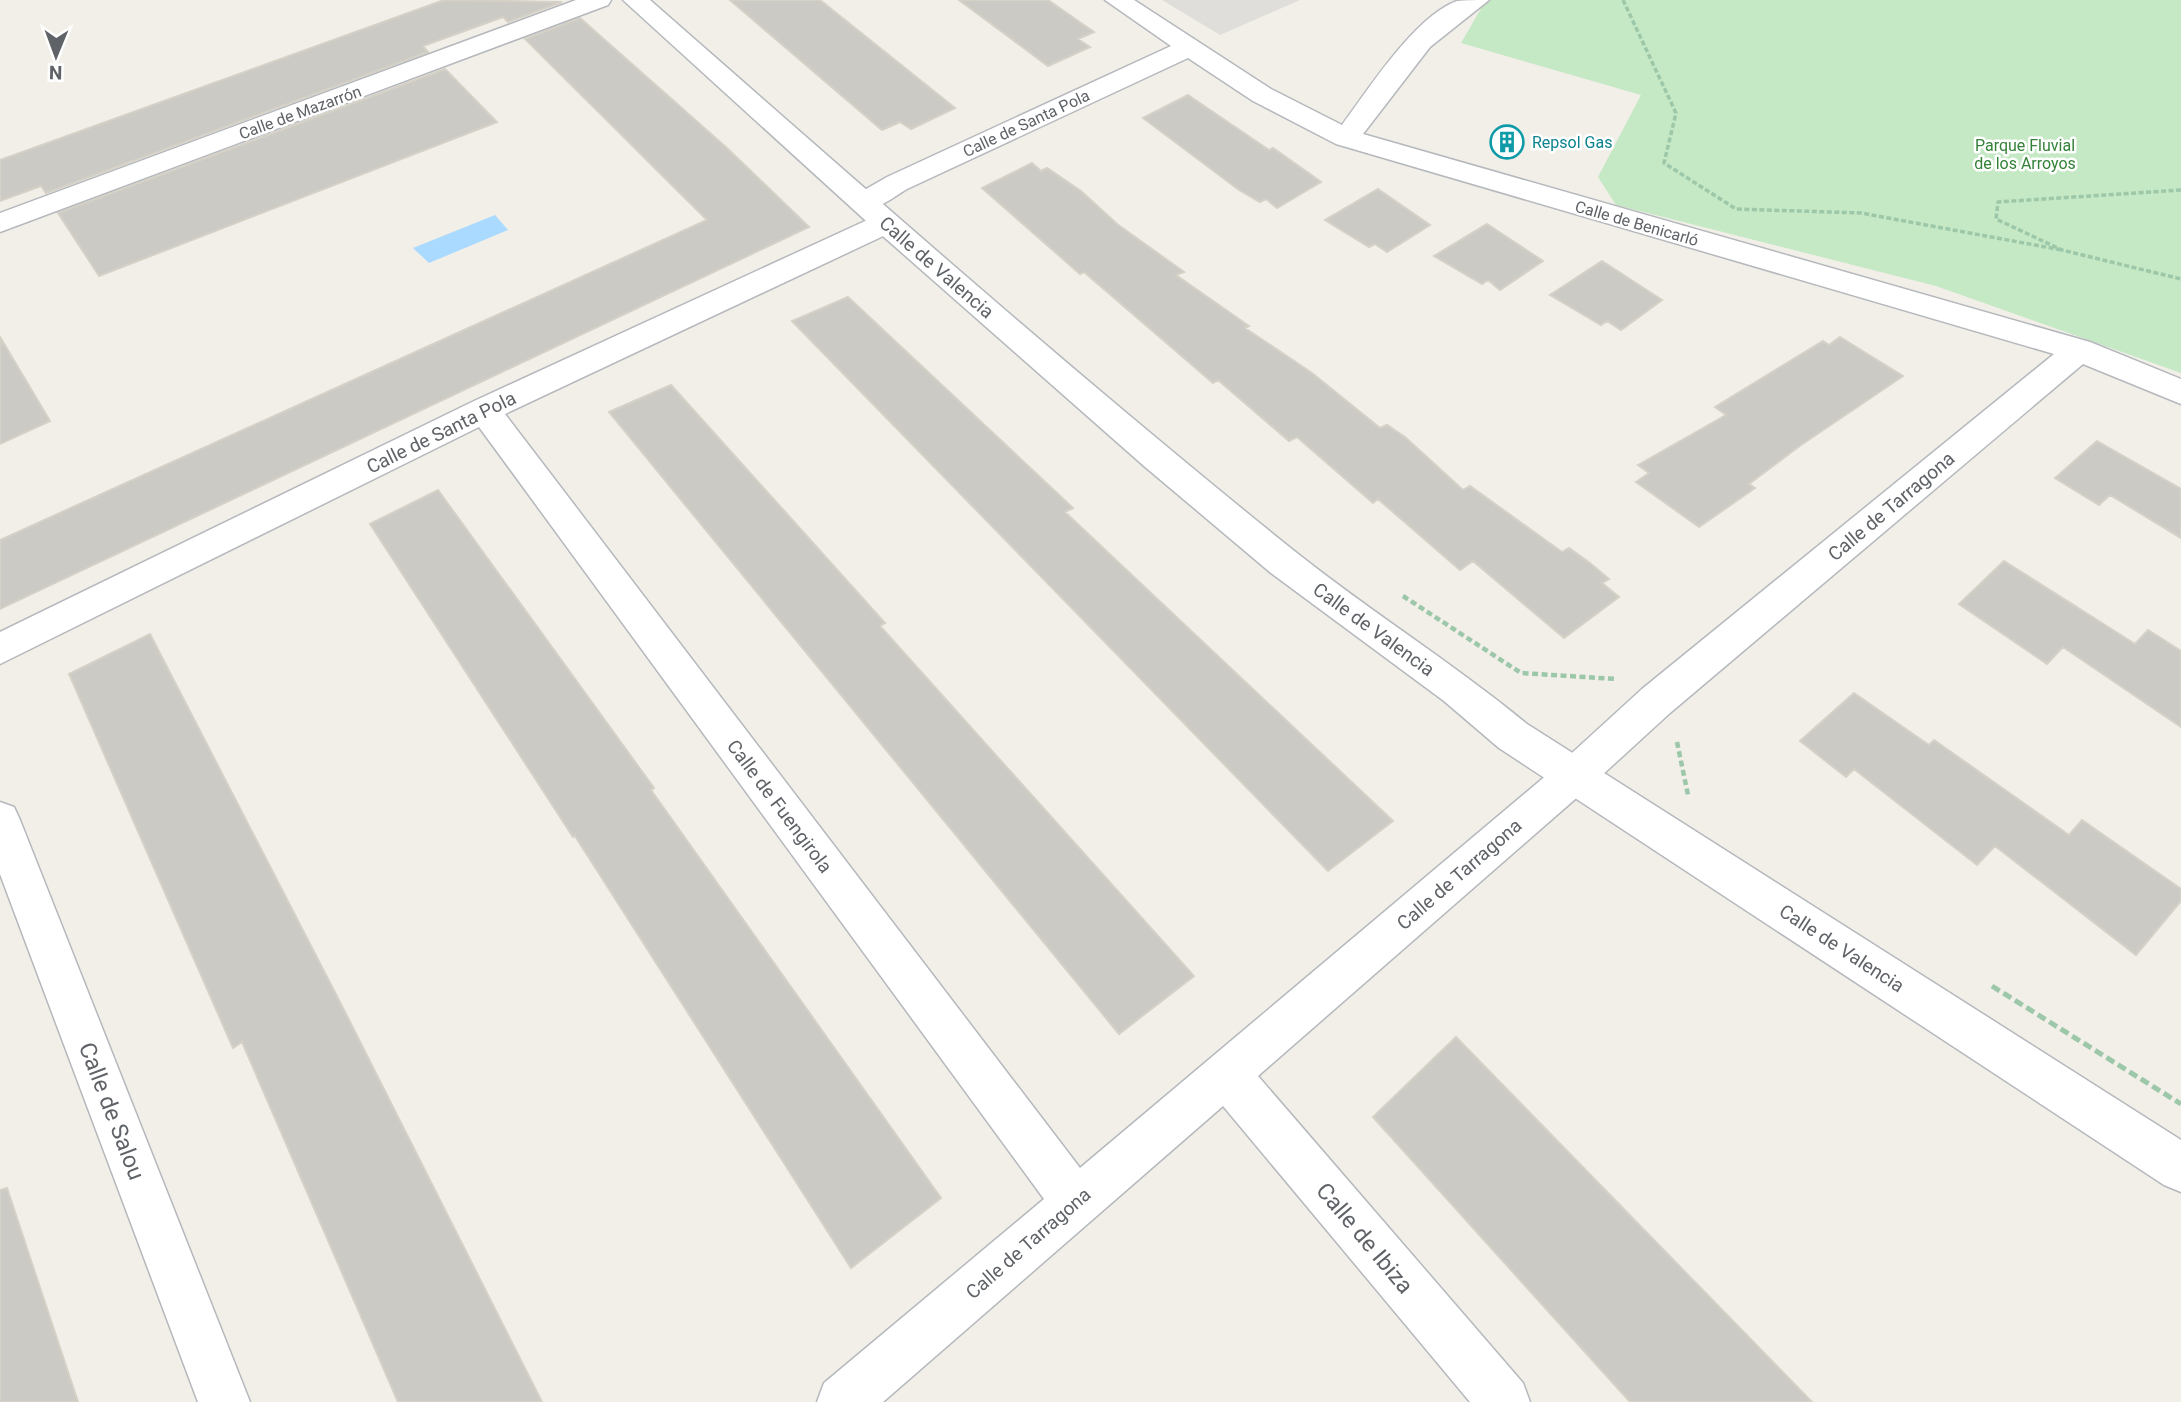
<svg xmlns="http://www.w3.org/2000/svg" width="2181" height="1402" viewBox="0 0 2181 1402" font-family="Roboto,sans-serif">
<rect width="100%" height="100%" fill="#f1efe8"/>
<path fill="#e0deda" d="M1162,0h138l-80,35z"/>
<path fill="#c5e8c5" d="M1486,0h695v373l-245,-87 -320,-81 -18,-28 43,-82 -180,-52z"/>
<path fill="#aadaff" d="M495,215l13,15 -79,33 -16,-15z"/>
<path fill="#cccac5" stroke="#d6d1c6" stroke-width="2" d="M444,0l118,2 -54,20 -5,-5 -80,29 5,6 -382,141 -5,-7 -41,15v-41z
M730,0h90l135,108 -44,21 -11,-7 -18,8z
M959,0h89l46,32 -16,7 12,8 -42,19z
M580,18l148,131 81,78 -809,382v-69l707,-320 -182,-181z
M445,69l52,53 -398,154 -41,-63z
M1188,95l81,55 4,-2 48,34 -44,26 -11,-9 -6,3 -21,-12 -96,-72z
M1032,163l9,8 6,-3 34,23 36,33 67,48 -8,3 73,51 -4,2 67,45 68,55 7,-3 18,12 58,53 7,-4 92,66 7,-4 21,15 19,16 -7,4 17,14 -55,41 -91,-77 -13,9 -82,-71 -5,4 -76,-66 -8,4 -71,-61 -5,3 -129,-111 -4,2 -98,-86z
M1378,189l52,36 -43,27 -12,-8 -6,3 -44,-27z
M1487,224l56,37 -43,29 -12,-10 -6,4 -48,-28z
M1602,261l60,39 -41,30 -14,-9 -6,4 -51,-30z
M848,297l225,211 -8,4 328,309 -65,50 -536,-550z
M0,337l50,84 -50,23z
M1840,337l63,39 -102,69 -52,39 6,4 -56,39 -63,-45 13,-9 -11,-8 88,-50 -11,-8 108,-66 6,4z
M671,385l214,238 -5,3 314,350 -75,58 -510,-622z
M2097,441l84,48v49l-71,-43 -11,10 -44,-27z
M438,490l216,298 -3,2 290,408 -90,70 -276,-432 -2,1 -203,-313z
M2004,561l131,83 13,-14 33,21v76l-118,-80 -16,17 -88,-60z
M150,634l193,374 199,394h-144l-156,-360 -9,6 -164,-374z
M1854,693l75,52 5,-5 135,95 13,-15 99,69v12l-45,54 -141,-109 -18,19 -123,-96 -8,8 -46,-36z
M1456,1037l356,365h-182l-257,-285z
M7,1188l71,214h-78v-212z"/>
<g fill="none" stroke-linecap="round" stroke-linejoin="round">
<defs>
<path id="minor" d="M576,0h35l-3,5 -608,227v-19z
M1105,0h29l137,89 71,36c26,-35 73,-109 115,-124 9,-1 22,-1 32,-1l-59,47 -67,87 727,208 91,37v25l-98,-40 -413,349 -81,74 -331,289 265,307 7,19h-60l-247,-296 -340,296h-66l7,-19 220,-184 -565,-772 -479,237v-32l472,-230 404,-186 10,-2 10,2 5,7 -5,7 -391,184 575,754 481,-405 81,-74 412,-335 -718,-210 -83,-43 -65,-43 -281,131c-17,10 -33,25 -53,19l-4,-6 4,-6 33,-19 284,-131z
M0,802l14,5 6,13 230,582h-52l-198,-528z"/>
<path id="tertiary" d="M623,0h27c212,186 423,373 643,550 76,61 159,112 234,174l654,416v52l-17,-7 -665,-437 -55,-47 -173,-128 -127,-107 -268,-236z"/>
</defs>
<use href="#minor" stroke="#b5b8bc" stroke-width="3"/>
<use href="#tertiary" stroke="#b5b8bc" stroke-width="3"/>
<path stroke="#9cc7a9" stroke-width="3.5" stroke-dasharray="5 2.5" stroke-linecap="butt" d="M1623,0l53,113 -12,50 72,46 125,4 201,37
M2181,190l-183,12 -2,17 66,31 119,29"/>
<path stroke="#9cc7a9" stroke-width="4.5" stroke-dasharray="6 3.5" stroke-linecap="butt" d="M1403,596l118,77 95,6
M1677,742l11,53"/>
<path stroke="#9cc7a9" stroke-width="5" stroke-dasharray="9 4.5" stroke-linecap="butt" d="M1992,986l189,118"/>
<use href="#minor" fill="#fff" fill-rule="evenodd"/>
<use href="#tertiary" fill="#fff" fill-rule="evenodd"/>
</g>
<defs>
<symbol id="building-ring" viewBox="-11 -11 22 22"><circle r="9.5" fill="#fff" stroke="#0f9aa8" stroke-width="1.5"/><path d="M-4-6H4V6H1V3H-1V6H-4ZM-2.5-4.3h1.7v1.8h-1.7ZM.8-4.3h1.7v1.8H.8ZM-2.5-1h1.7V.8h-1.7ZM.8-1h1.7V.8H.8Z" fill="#0f9aa8"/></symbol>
</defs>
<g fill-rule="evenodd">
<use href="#building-ring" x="1488" y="123" width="38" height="38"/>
</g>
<g text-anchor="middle" stroke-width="5" stroke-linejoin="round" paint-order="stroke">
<g font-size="16" fill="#5f6368" stroke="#fff">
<text transform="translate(300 112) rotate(-20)" y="6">Calle de Mazarrón</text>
<text transform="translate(1026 123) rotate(-25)" y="6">Calle de Santa Pola</text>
<text transform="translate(1637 223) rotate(16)" y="6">Calle de Benicarló</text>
</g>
<g font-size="16" fill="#0d838f" stroke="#fff" text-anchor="start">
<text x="1532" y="148">Repsol Gas</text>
</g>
<g font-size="16" fill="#348238" stroke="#fff">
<text x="2025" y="151">Parque Fluvial<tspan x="2025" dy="18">de los Arroyos</tspan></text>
</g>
<g font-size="19" fill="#5f6368" stroke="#fff">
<text transform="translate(937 267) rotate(41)" y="7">Calle de Valencia</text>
<text transform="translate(441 432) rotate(-26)" y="7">Calle de Santa Pola</text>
<text transform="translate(1891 506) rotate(-40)" y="7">Calle de Tarragona</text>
<text transform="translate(1374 629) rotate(36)" y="7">Calle de Valencia</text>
<text transform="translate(780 806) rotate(53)" y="7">Calle de Fuengirola</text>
<text transform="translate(1459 874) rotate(-41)" y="7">Calle de Tarragona</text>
<text transform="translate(1842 948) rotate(33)" y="7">Calle de Valencia</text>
<text transform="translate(1028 1243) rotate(-41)" y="7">Calle de Tarragona</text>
</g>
<g font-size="23" fill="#5f6368" stroke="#fff">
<text transform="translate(112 1111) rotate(69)" y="8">Calle de Salou</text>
<text transform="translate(1365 1238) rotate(50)" y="8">Calle de Ibiza</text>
</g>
</g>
<g transform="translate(56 56) rotate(181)" stroke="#ffffff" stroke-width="5" paint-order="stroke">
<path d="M0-5L12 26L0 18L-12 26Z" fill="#5f6368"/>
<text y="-10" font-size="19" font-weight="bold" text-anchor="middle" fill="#5f6368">N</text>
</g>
</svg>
